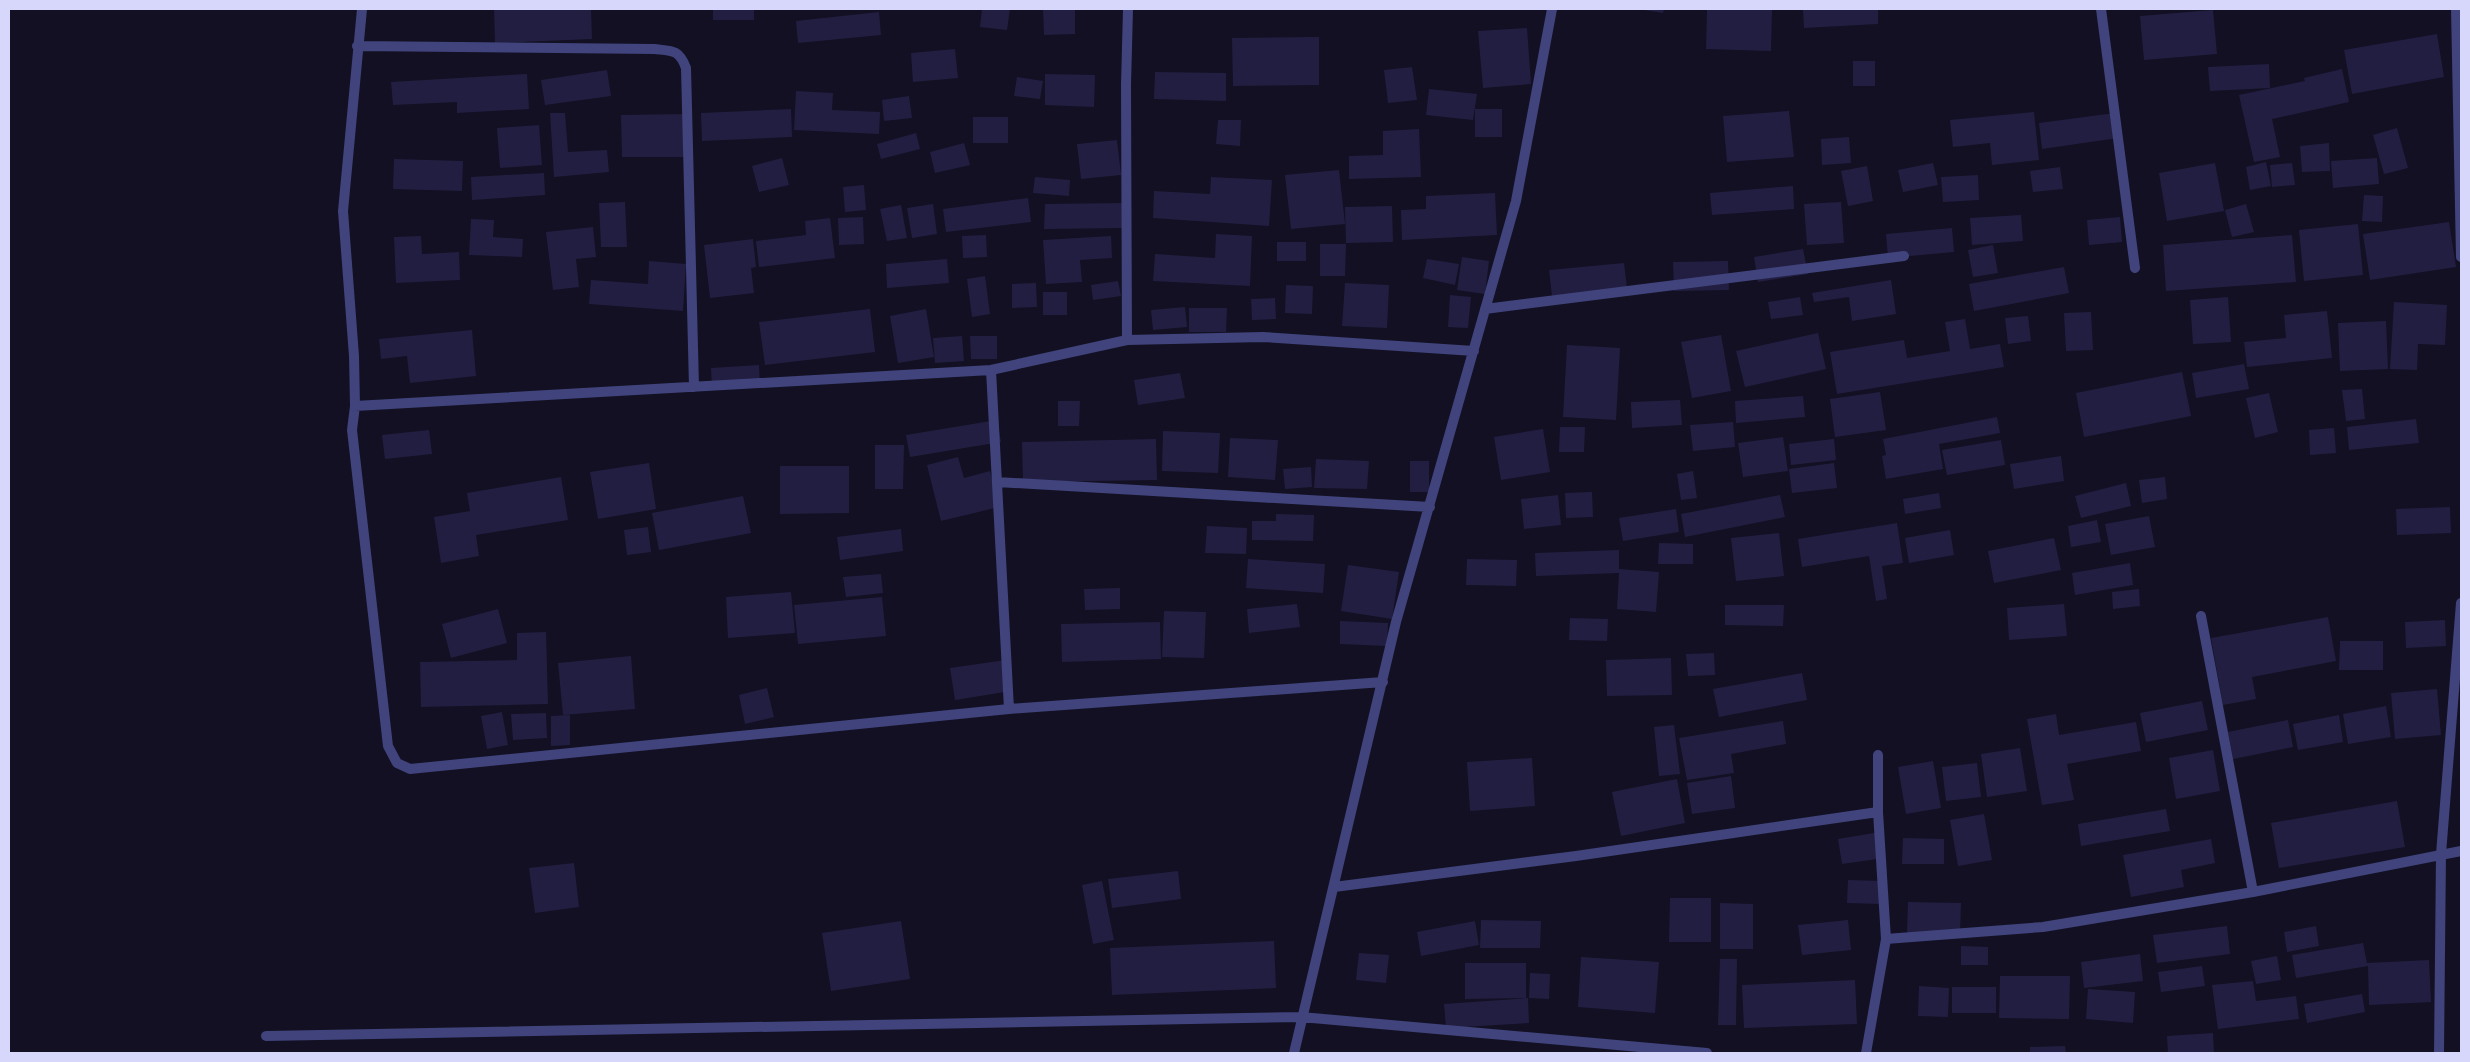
<svg xmlns="http://www.w3.org/2000/svg" width="2470" height="1062" viewBox="0 0 2470 1062" font-family="Barlow,sans-serif">
<rect width="100%" height="100%" fill="#121022"/>
<path fill="#221e41" d="M494,9h97l1,30 -97,4z
M713,9h41v11h-41z
M982,9h28l-3,21 -27,-3z
M1043,9h32v25l-31,1z
M1638,9h26l-1,4z
M1707,9h65l-1,42 -65,-2z
M1803,9h75v15l-74,4z
M2213,10l4,44 -73,6 -4,-44z
M879,12l2,23 -83,8 -2,-22z
M1527,28l4,56 -48,4 -5,-57z
M2437,34l7,43 -92,17 -8,-44z
M1319,37v48l-86,1 -1,-48z
M955,49l3,29 -45,4 -2,-29z
M1853,61h22v25h-22z
M2269,64l1,24 -60,3 -2,-24z
M1412,67l5,33 -29,3 -4,-33z
M2342,69l7,33 -77,17 8,38 -26,5 -15,-67 66,-14 -1,-3z
M607,70l4,26 -66,9 -4,-25z
M1155,72l71,1v28l-72,-2z
M527,74l2,35 -72,4v-11l-64,3 -2,-23z
M1045,74l50,1 -1,32 -49,-2z
M1017,77l26,4 -3,18 -26,-3z
M1429,89l48,5 -4,26 -47,-5z
M796,91l37,2 -1,17 48,2 -1,22 -85,-4z
M909,96l3,22 -28,3 -2,-21z
M791,109l1,28 -90,4 -1,-28z
M1475,109h27v28h-27z
M1789,111l5,46 -67,5 -4,-46z
M2034,112l5,48 -47,5 -2,-22 -37,4 -3,-27z
M550,113h15l3,39 39,-2 2,22 -55,5z
M2115,113l3,25 -76,11 -3,-26z
M686,114v43h-64l-1,-42z
M973,117h35v26h-35z
M1218,120h23l-1,26 -24,-2z
M539,125l3,40 -42,3 -3,-40z
M2397,128l11,40 -24,6 -11,-39z
M1419,129l2,48 -72,2v-23l34,-1v-24z
M916,133l4,16 -39,10 -4,-15z
M1849,137l2,26 -29,2 -1,-26z
M1117,140l4,35 -40,4 -4,-35z
M964,143l6,22 -35,8 -5,-21z
M2329,143l1,28 -28,1 -2,-26z
M782,158l7,27 -30,7 -7,-26z
M2377,158l2,26 -46,4 -2,-27z
M394,159l69,2 -1,30 -69,-2z
M2266,162l5,24 -21,4 -4,-23z
M1933,163l5,22 -35,7 -5,-22z
M2215,163l9,48 -57,10 -8,-48z
M2292,163l3,22 -23,2 -2,-22z
M1867,166l6,35 -25,5 -7,-35z
M2060,167l3,22 -30,3 -3,-21z
M1339,170l6,54 -54,5 -6,-54z
M544,173l1,22 -73,5 -1,-23z
M1978,175l1,25 -36,2 -2,-25z
M1035,177l35,3 -1,16 -36,-3z
M1211,177l61,3 -3,46 -116,-8 1,-27 56,3z
M864,185l2,25 -21,2 -2,-25z
M1793,186l1,23 -82,6 -2,-22z
M1495,193l2,42 -95,5 -1,-30 25,-1v-13z
M2364,195l19,1 -1,26 -20,-1z
M1028,198l3,24 -85,10 -3,-23z
M625,202l2,45h-26l-2,-44z
M1841,202l3,41 -37,2 -3,-41z
M1123,203v25l-79,1 1,-25z
M933,204l4,30 -25,4 -5,-30z
M2246,204l8,28 -22,5 -7,-27z
M901,205l6,33 -20,3 -7,-32z
M1392,206l1,36 -47,1 -1,-36z
M2021,215l2,26 -51,4 -2,-27z
M863,217l1,27 -25,1 -1,-27z
M2120,217l2,25 -33,3 -2,-25z
M830,218l5,40 -76,9 -3,-26 50,-6 -1,-14z
M471,219l23,1 -1,17 30,2 -1,18 -53,-2z
M2449,222l7,45 -86,13 -7,-46z
M2358,224l5,51 -59,6 -5,-51z
M593,227l3,30 -20,2 3,28 -26,3 -7,-58z
M1952,228l2,24 -66,6 -2,-24z
M1216,234l36,2 -2,50 -97,-5 2,-27 60,4z
M986,235l1,22 -24,1 -1,-22z
M2292,235l4,47 -130,9 -3,-46z
M421,236l1,18 37,-2 1,28 -64,3 -2,-46z
M1111,236l1,22 -32,2 2,22 -36,2 -3,-44z
M753,239l3,28 -5,1 3,25 -44,5 -6,-53z
M1277,242h29v19h-29z
M1320,244h26l-1,32h-25z
M1993,245l5,28 -25,4 -5,-27z
M1803,249l5,25 -50,8 -4,-25z
M1462,257l27,4 -4,33 -28,-4z
M947,259l2,24 -62,5 -1,-24z
M1427,259l32,5 -4,21 -32,-7z
M649,261l37,3 -3,47 -94,-7 2,-24 57,4z
M1728,261l1,29 -55,1 -1,-29z
M1624,263l3,25 -75,8 -3,-26z
M2064,267l5,26 -95,18 -5,-27z
M985,276l5,38 -18,3 -5,-38z
M1891,280l5,34 -44,7 -3,-24 -35,5 -2,-9z
M1118,281l3,15 -28,4 -2,-15z
M1036,283l1,24 -25,1v-24z
M1345,283l44,2 -2,43 -45,-2z
M1286,285l27,1 -1,28 -27,-1z
M1043,292h24v23h-24z
M1450,295l21,2 -3,31 -20,-1z
M1800,297l3,18 -32,4 -3,-17z
M2228,297l3,45 -38,2 -3,-44z
M1275,298l1,21 -24,1 -1,-21z
M2394,302l53,3 -2,40 -27,-1 -1,26 -27,-1z
M1185,307l2,20 -34,3 -2,-20z
M1189,308h38l-1,24h-37z
M870,309l5,43 -110,13 -6,-43z
M926,309l8,48 -36,6 -8,-47z
M2327,311l5,47 -85,9 -3,-25 42,-4 -2,-23z
M2091,312l2,38 -27,1 -2,-38z
M2028,316l3,25 -23,3 -3,-26z
M1965,319l5,30 30,-5 4,23 -167,27 -7,-42 74,-12 3,18 43,-7 -5,-29z
M2386,321l2,48 -48,2 -2,-48z
M472,330l4,46 -66,7 -3,-27 -26,3 -2,-20z
M1818,333l8,36 -81,18 -9,-36z
M1721,335l10,56 -39,7 -11,-56z
M962,336l2,25 -29,2 -2,-25z
M970,336h27v23h-26z
M1567,345l53,3 -4,72 -53,-3z
M2244,364l5,25 -53,9 -4,-25z
M759,365l1,21 -48,2 -1,-20z
M2182,372l9,44 -107,21 -8,-44z
M1180,373l5,25 -47,7 -4,-25z
M2362,389l3,30 -19,2 -4,-31z
M1880,392l6,38 -51,7 -5,-38z
M2269,393l9,39 -23,6 -9,-40z
M1803,396l2,21 -69,6 -1,-22z
M1680,400l2,25 -50,3 -1,-26z
M1058,401h22l-1,25h-21z
M1997,417l3,16 -61,11 4,25 -57,10 -4,-23 4,-1 -3,-16z
M2416,419l3,24 -70,7 -2,-23z
M997,420l4,22 -91,15 -4,-22z
M1733,422l2,25 -42,4 -3,-26z
M1560,427h25l-1,25h-25z
M2334,428l2,25 -26,2 -1,-25z
M1543,429l7,43 -49,8 -7,-43z
M429,430l3,24 -47,5 -3,-24z
M1163,431l57,2 -2,40 -56,-2z
M1783,437l5,34 -45,6 -5,-34z
M1230,438l48,2 -3,40 -47,-3z
M1156,439l1,41 -134,2 -1,-40z
M1834,439l2,21 -45,5 -2,-21z
M2001,440l4,25 -58,10 -5,-25z
M875,445h29l-1,44h-28z
M2061,456l3,25 -50,8 -4,-25z
M958,457l6,21 26,-7 9,36 -58,14 -14,-56z
M1316,459l53,2 -2,28 -53,-1z
M1410,461h19v31h-19z
M649,463l7,46 -58,10 -8,-47z
M1834,463l3,25 -45,5 -3,-24z
M780,466h69v47l-69,1z
M1311,467l1,20 -27,2 -2,-20z
M1693,471l4,27 -16,2 -4,-26z
M561,477l7,43 -92,15 3,21 -38,7 -7,-46 36,-6 -3,-18z
M2165,477l2,22 -25,4 -3,-23z
M2126,483l5,23 -50,12 -6,-22z
M1592,492l1,25 -27,1 -1,-25z
M1939,493l2,15 -36,6 -2,-15z
M1558,495l3,30 -37,4 -3,-30z
M1780,495l5,22 -100,20 -4,-23z
M743,496l8,37 -92,17 -7,-37z
M2450,507l1,26 -54,2 -1,-26z
M1676,509l3,23 -56,9 -4,-23z
M1276,514l38,1 -1,26 -61,-1v-19h24z
M2149,516l6,31 -44,8 -6,-31z
M2097,520l4,22 -30,5 -3,-21z
M1897,523l6,40 -21,3 5,33 -11,2 -7,-45 -67,11 -4,-28z
M1207,526l40,2 -1,26 -41,-1z
M648,527l3,25 -24,3 -3,-25z
M901,529l2,22 -63,9 -3,-23z
M1950,530l4,25 -45,8 -4,-25z
M1779,533l5,43 -48,5 -5,-43z
M2054,538l7,32 -67,13 -6,-32z
M1659,543l34,1v20h-35z
M1619,550v19l40,3 -3,40 -39,-3 2,-36 -83,3 -1,-23z
M1248,559l77,5 -2,29 -77,-5z
M1467,559l50,1 -1,26 -50,-1z
M2130,563l3,22 -58,10 -3,-22z
M1348,565l51,7 -7,47 -51,-8z
M881,574l2,19 -37,4 -3,-20z
M1120,588v21l-35,1 -1,-21z
M2139,589l1,17 -27,3 -1,-17z
M791,592l4,41 -67,5 -2,-41z
M882,597l4,39 -88,8 -4,-39z
M1297,604l3,23 -51,6 -2,-24z
M2064,604l3,32 -58,4 -2,-32z
M1725,605h59l-1,21 -58,-1z
M498,609l9,34 -56,15 -9,-34z
M1164,611l42,1 -2,46 -42,-1z
M2328,617l8,44 -84,16 4,22 -33,6 -12,-67z
M1570,618l38,1 -1,22 -38,-1z
M2445,620l1,26 -40,2 -1,-26z
M1340,621l48,2 -1,23 -47,-2z
M1160,622l1,37 -99,3 -1,-38z
M546,632l2,72 -127,3 -1,-45 97,-2v-27z
M2340,641h43v29h-44z
M1714,653l1,22 -27,1 -2,-22z
M631,656l4,53 -72,6 -5,-52z
M1671,658l1,37 -65,1 -1,-36z
M1006,660l5,31 -56,9 -5,-32z
M1802,673l5,27 -88,17 -6,-28z
M767,688l7,29 -29,7 -6,-29z
M2437,689l4,46 -46,4 -4,-46z
M2202,701l6,29 -62,12 -6,-29z
M2386,706l5,31 -43,7 -5,-30z
M502,712l6,33 -21,4 -6,-33z
M546,713l1,25 -34,2 -2,-26z
M2056,714l3,21 77,-13 5,29 -74,13 7,36 -32,5 -15,-86z
M570,715v30l-19,1v-30z
M2339,715l4,27 -45,8 -5,-26z
M2288,720l5,27 -60,12 -5,-27z
M1783,721l3,23 -55,10 3,19 -47,7 -8,-42z
M1674,725l6,49 -21,2 -5,-49z
M2020,748l7,43 -40,6 -6,-43z
M2213,750l7,41 -44,8 -7,-41z
M1532,758l3,48 -65,5 -3,-49z
M1933,761l8,47 -35,6 -8,-47z
M1977,763l4,34 -35,4 -4,-34z
M1731,776l4,32 -43,6 -5,-31z
M1677,779l8,44 -64,13 -9,-44z
M2397,801l8,46 -126,21 -8,-45z
M2166,809l4,22 -89,15 -3,-22z
M1984,814l8,46 -34,6 -8,-46z
M1880,832l4,26 -42,6 -4,-25z
M1903,838l41,1v25h-42z
M2211,839l4,24 -34,7 3,17 -53,10 -8,-42z
M574,863l5,44 -44,6 -6,-45z
M1178,871l3,28 -69,9 -4,-29z
M1848,880l34,1 -1,23 -34,-1z
M1102,881l12,59 -21,4 -11,-59z
M1670,898h41v44h-42z
M1908,902l53,1 -1,31 -53,-1z
M1720,903l33,1v45h-33z
M1481,920l60,1 -1,27h-60z
M1848,920l3,30 -49,5 -4,-30z
M901,921l9,58 -79,12 -9,-58z
M1475,921l4,24 -58,11 -4,-24z
M2227,926l3,28 -73,9 -4,-28z
M2316,926l3,20 -32,6 -3,-20z
M1274,941l2,47 -164,7 -2,-47z
M2363,943l4,20 62,-3 2,42 -62,3 -1,-39 -72,12 -4,-23z
M1961,946l27,1v18h-27z
M1359,953l30,2 -3,28 -30,-3z
M2140,954l3,27 -59,7 -3,-26z
M2277,956l4,24 -25,4 -5,-23z
M1581,957l78,5 -4,51 -77,-6z
M1720,959h17l-1,66h-18z
M1465,963h61v35l-61,1z
M2202,966l3,20 -44,6 -3,-20z
M1530,973l20,1 -1,25 -20,-1z
M2000,976h70l-1,43 -70,-1z
M1855,980l2,44 -113,4 -2,-43z
M2253,981l3,20 40,-5 3,23 -81,10 -6,-44z
M1919,986l30,2 -1,29 -30,-1z
M1952,987h44v26h-44z
M2088,989l47,3 -2,31 -47,-4z
M2362,994l3,18 -58,11 -3,-19z
M1528,998l1,25 -83,5 -2,-24z
M2213,1033l1,20h-46l-1,-17z
M2065,1046l1,7h-36v-6z"/>
<g fill="none" stroke-linecap="round" stroke-linejoin="round">
<path stroke="#40437c" stroke-width="10" d="M362,9l-19,202 11,145 1,50 -3,24 36,316 9,17 13,6 599,-60 374,-27
M2101,9l34,259
M2456,9l5,248
M357,46l297,3c18,2 25,0 32,19l8,319
M1485,309l419,-53
M1127,340l-1,-255 2,-76
M991,370l18,339
M355,406l636,-36 136,-30 136,-3 211,14
M997,482l433,25
M2201,616l52,276
M1334,887l242,-31 302,-44
M1886,939l157,-12 210,-35 208,-41
M266,1036l1035,-19 406,36
M1294,1053l102,-431 120,-421 36,-192
M1866,1053l20,-114 -8,-127v-57
M2439,1053l2,-199 20,-251"/>
</g>
<rect width="2470" height="1062" fill="none" stroke="#d7d6fb" stroke-width="20"/>
</svg>
